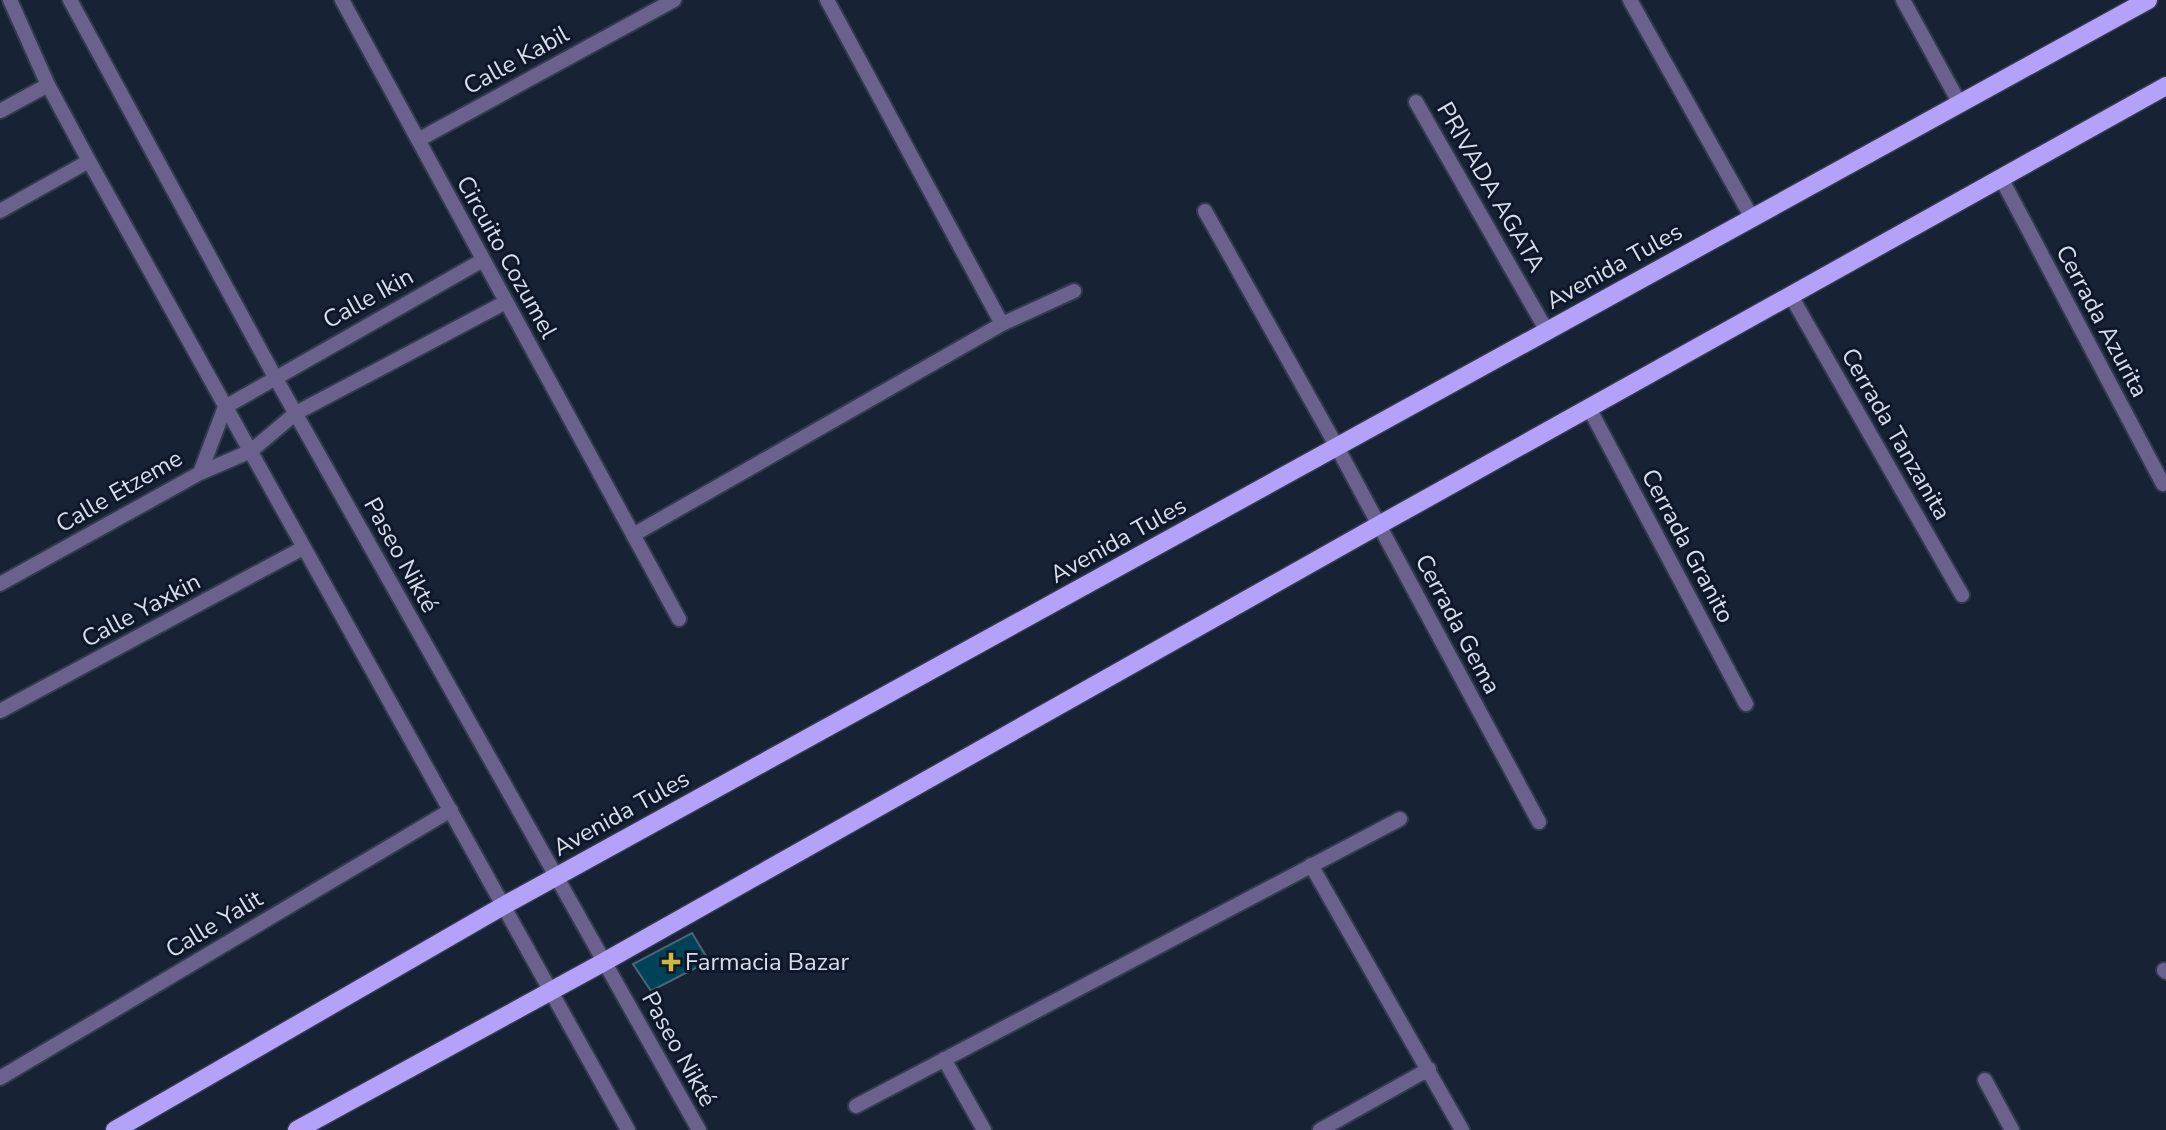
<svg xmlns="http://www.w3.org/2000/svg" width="2166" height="1130" viewBox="0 0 2166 1130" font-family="'Nunito Sans',sans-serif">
<rect width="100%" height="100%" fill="#172235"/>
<path fill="#004257" stroke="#4a6673" stroke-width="2" d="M692,933l17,28 -58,30 -18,-27z"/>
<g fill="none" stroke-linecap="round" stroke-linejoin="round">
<defs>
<path id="minor" d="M10,0l38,85 41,76 539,969
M70,0l205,377 424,753
M342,0l337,619
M827,0l175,324
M1630,0l122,218
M1903,0l57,104
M1416,102l131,229
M0,111l48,-26
M418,140l256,-140
M2001,178l162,306
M0,211l89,-50
M1205,211l132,236 202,375
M1791,296l171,299
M1589,408l157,296
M200,473l25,-66 258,-147
M633,535l369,-211 72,-33
M0,584l200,-111 51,-22 45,-38 210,-111
M0,711l303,-163
M1311,865l151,265
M2164,970l2,2
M944,1059l40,71
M0,1078l451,-268
M1985,1080l27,50
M856,1106l544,-287
M1320,1130l109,-61"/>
<path id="primary" d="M115,1130l388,-224 1645,-906
M297,1130l307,-168 775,-437 787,-439"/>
</defs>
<use href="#minor" stroke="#323c4e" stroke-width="18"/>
<use href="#primary" stroke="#323c4e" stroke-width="21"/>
<use href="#minor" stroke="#6a628c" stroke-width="14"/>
<use href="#primary" stroke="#b4a2fa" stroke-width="18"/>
</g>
<path fill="#cfb837" stroke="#0e182a" stroke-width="2.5" d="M667.5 951.5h7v7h7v7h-7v7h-7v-7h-7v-7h7z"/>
<g text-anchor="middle" stroke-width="6" stroke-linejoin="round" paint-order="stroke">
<g font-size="24" fill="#d7dfeb" stroke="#0e182a">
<text transform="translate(516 60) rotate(-29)" y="8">Calle Kabil</text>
<text transform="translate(1491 187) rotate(60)" y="8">PRIVADA AGATA</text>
<text transform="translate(507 257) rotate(61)" y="8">Circuito Cozumel</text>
<text transform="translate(1614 266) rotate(-29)" y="8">Avenida Tules</text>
<text transform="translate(368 298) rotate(-29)" y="8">Calle Ikin</text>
<text transform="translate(2102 321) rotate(62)" y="8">Cerrada Azurita</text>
<text transform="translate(1896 434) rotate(60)" y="8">Cerrada Tanzanita</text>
<text transform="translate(119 491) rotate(-30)" y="8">Calle Etzeme</text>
<text transform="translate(1118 540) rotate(-29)" y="8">Avenida Tules</text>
<text transform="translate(1688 546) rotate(62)" y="8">Cerrada Granito</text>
<text transform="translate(401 555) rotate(61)" y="8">Paseo Nikté</text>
<text transform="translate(141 610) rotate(-28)" y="8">Calle Yaxkin</text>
<text transform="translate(1458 624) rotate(62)" y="8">Cerrada Gema</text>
<text transform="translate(621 813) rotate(-29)" y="8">Avenida Tules</text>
<text transform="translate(214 924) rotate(-31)" y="8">Calle Yalit</text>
<text transform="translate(679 1049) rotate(61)" y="8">Paseo Nikté</text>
</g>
<g font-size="24" fill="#d7dfeb" stroke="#0e182a" text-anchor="start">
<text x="685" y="970">Farmacia Bazar</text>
</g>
</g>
</svg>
